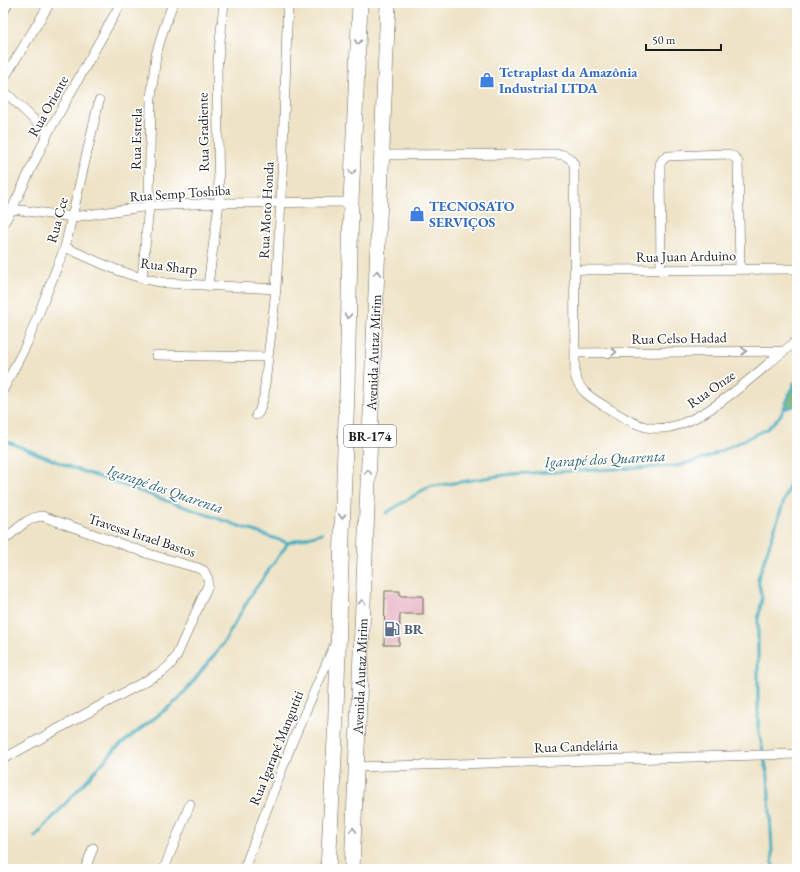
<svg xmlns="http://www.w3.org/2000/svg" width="800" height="872" viewBox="0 0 800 872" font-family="'EB Garamond',serif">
<rect width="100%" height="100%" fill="#fff"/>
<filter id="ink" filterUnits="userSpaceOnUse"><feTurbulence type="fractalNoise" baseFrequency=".025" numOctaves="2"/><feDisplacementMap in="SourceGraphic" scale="8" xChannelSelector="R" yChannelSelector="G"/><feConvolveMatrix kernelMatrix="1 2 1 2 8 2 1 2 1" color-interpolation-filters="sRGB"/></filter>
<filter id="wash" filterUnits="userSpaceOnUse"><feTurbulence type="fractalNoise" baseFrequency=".012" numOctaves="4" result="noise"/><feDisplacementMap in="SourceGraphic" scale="16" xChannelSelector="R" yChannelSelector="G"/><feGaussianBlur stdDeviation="0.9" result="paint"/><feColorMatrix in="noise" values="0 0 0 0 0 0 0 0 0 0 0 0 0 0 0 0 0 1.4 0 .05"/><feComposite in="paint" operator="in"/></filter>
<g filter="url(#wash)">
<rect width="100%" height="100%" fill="#eee3c6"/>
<path fill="#72b274" stroke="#476748" d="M797,380v25l-13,4 10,-26z"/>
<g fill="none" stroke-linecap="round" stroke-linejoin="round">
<path stroke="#40abbf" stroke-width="3" d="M784,409l13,-4
M3,440l70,28 215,75 34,-10
M386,513l42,-26 83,-13 166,-8 31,-9 59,-28 14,-14 13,-32 3,-3
M35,837l81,-89 62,-48 45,-56 28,-49 37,-52
M773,869l-5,-92 -10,-50v-108l4,-20 -4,-20 31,-93 8,-18"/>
</g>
<g id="blocks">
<path fill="#e7b3c4" d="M385,591h15v5h23v18h-23l-1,31h-15z"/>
</g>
</g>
<g filter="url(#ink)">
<use href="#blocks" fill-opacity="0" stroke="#666258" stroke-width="1"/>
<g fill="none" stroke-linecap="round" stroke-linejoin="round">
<defs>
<path id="street" d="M3,13l5,-10
M3,80l47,-77
M3,90l45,43
M382,155l172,-1c10,0 15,2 20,10l1,211c4,18 22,26 36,35 12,7 27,17 41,18 47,6 109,-62 145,-87
M12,209l61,8 76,-11 70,-3 132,-1
M3,224l9,-15 36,-76 73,-130
M65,247c35,16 62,30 101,36l110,6
M575,270l222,-1
M661,271l-1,-107 3,-5 5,-3 59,-2 7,3 4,5 2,107
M142,278l7,-72 2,-108 5,-43 7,-24 10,-28
M208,285l11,-82 -2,-133 7,-67
M575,353l208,-2
M156,355l111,2
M3,390l24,-47 38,-96 34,-146
M256,415l3,-3 5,-16c3,-37 9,-73 12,-109 7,-94 8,-189 12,-284
M3,541c11,-9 24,-24 39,-25l110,39 46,13 6,3 4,8v6l-32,72 -6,8 -8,7 -159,87
M355,767l442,-13
M85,869l8,-21
M164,869l26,-65
M244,869l49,-129 42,-96"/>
<g id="primary">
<path d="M328,869l7,-130 12,-349 4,-188 9,-199"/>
<path id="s1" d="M352,869l36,-866"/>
</g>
</defs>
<use href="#street" stroke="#666258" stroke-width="10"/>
<use href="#primary" stroke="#666258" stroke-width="16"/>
<use href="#street" stroke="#fff" stroke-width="9"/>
<use href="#primary" stroke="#fff" stroke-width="15"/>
</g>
<defs><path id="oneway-chevron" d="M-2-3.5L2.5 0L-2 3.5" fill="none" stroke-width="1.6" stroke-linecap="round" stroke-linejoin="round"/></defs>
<g stroke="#999">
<use href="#oneway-chevron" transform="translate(358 42) rotate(93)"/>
<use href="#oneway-chevron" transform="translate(352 172) rotate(93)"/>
<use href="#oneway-chevron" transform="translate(377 273) rotate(-87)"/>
<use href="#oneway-chevron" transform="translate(348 316) rotate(91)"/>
<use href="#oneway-chevron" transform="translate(744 351) rotate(-1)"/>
<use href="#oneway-chevron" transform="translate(614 352) rotate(-1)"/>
<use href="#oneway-chevron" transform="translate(368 472) rotate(-88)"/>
<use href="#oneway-chevron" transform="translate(342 516) rotate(92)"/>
<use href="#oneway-chevron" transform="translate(362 602) rotate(-87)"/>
<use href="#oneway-chevron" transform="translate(353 830) rotate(-88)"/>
</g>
</g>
<defs>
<symbol id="shop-bare" viewBox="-9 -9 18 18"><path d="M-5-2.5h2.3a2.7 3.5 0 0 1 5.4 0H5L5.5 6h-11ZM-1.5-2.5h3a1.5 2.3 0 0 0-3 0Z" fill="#3f7fe0" stroke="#fff" stroke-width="2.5" paint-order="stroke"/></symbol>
<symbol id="fuel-bare" viewBox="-9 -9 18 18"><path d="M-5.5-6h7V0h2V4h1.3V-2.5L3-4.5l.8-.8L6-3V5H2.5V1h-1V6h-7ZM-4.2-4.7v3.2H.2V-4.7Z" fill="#5c6f8a" stroke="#fff" stroke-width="2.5" paint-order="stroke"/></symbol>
</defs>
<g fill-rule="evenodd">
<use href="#shop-bare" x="476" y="69" width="22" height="22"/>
<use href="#shop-bare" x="406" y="203" width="22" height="22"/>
<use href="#fuel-bare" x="381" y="618" width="22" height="22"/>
</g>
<g text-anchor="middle" stroke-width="3.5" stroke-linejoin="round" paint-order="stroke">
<rect fill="#fff" stroke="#606060" stroke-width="1" x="344" y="425" width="52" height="22" rx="3"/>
<g font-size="13" font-weight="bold" fill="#1c1c1c">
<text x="370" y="441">BR-174</text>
</g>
<g font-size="14" font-weight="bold" fill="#366cbe" stroke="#fff" text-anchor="start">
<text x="499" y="77">Tetraplast da Amazônia<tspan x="499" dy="16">Industrial LTDA</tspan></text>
<text x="429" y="211">TECNOSATO<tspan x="429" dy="16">SERVIÇOS</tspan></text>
</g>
<g font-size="14" fill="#1c1c1c" stroke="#fff">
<text transform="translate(48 106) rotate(-61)" y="5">Rua Oriente</text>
<text transform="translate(203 132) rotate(-91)" y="5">Rua Gradiente</text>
<text transform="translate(136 139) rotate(-89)" y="5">Rua Estrela</text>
<text transform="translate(180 193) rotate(-4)" y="5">Rua Semp Toshiba</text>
<text transform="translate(266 210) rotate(-87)" y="5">Rua Moto Honda</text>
<text transform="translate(57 220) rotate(-75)" y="5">Rua Cce</text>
<text transform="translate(686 256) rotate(-1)" y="5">Rua Juan Arduino</text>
<text transform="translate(169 266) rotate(7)" y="5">Rua Sharp</text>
<text transform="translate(679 338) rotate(-1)" y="5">Rua Celso Hadad</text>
<text dy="5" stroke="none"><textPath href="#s1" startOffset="517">Avenida Autaz Mirim</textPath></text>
<text transform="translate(711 389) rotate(-35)" y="5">Rua Onze</text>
<text transform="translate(142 535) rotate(18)" y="5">Travessa Israel Bastos</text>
<text dy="5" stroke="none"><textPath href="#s1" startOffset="193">Avenida Autaz Mirim</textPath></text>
<text transform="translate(576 746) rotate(-2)" y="5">Rua Candelária</text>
<text transform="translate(276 748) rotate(-68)" y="5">Rua Igarapé Mangutiti</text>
</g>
<g font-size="14" font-weight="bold" fill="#4e5e75" stroke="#fff" text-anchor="start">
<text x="404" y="634">BR</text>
</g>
<g font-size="15" font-style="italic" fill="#2e646e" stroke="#fff">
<text transform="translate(605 459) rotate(-3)" y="5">Igarapé dos Quarenta</text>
<text transform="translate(165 489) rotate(19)" y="5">Igarapé dos Quarenta</text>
</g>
</g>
<rect width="800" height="872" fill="none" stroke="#fff" stroke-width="16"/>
<path d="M646 44v6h75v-6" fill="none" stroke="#1c1c1c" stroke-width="2"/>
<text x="652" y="44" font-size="12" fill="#1c1c1c" stroke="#ffffff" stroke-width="3" paint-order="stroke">50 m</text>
</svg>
